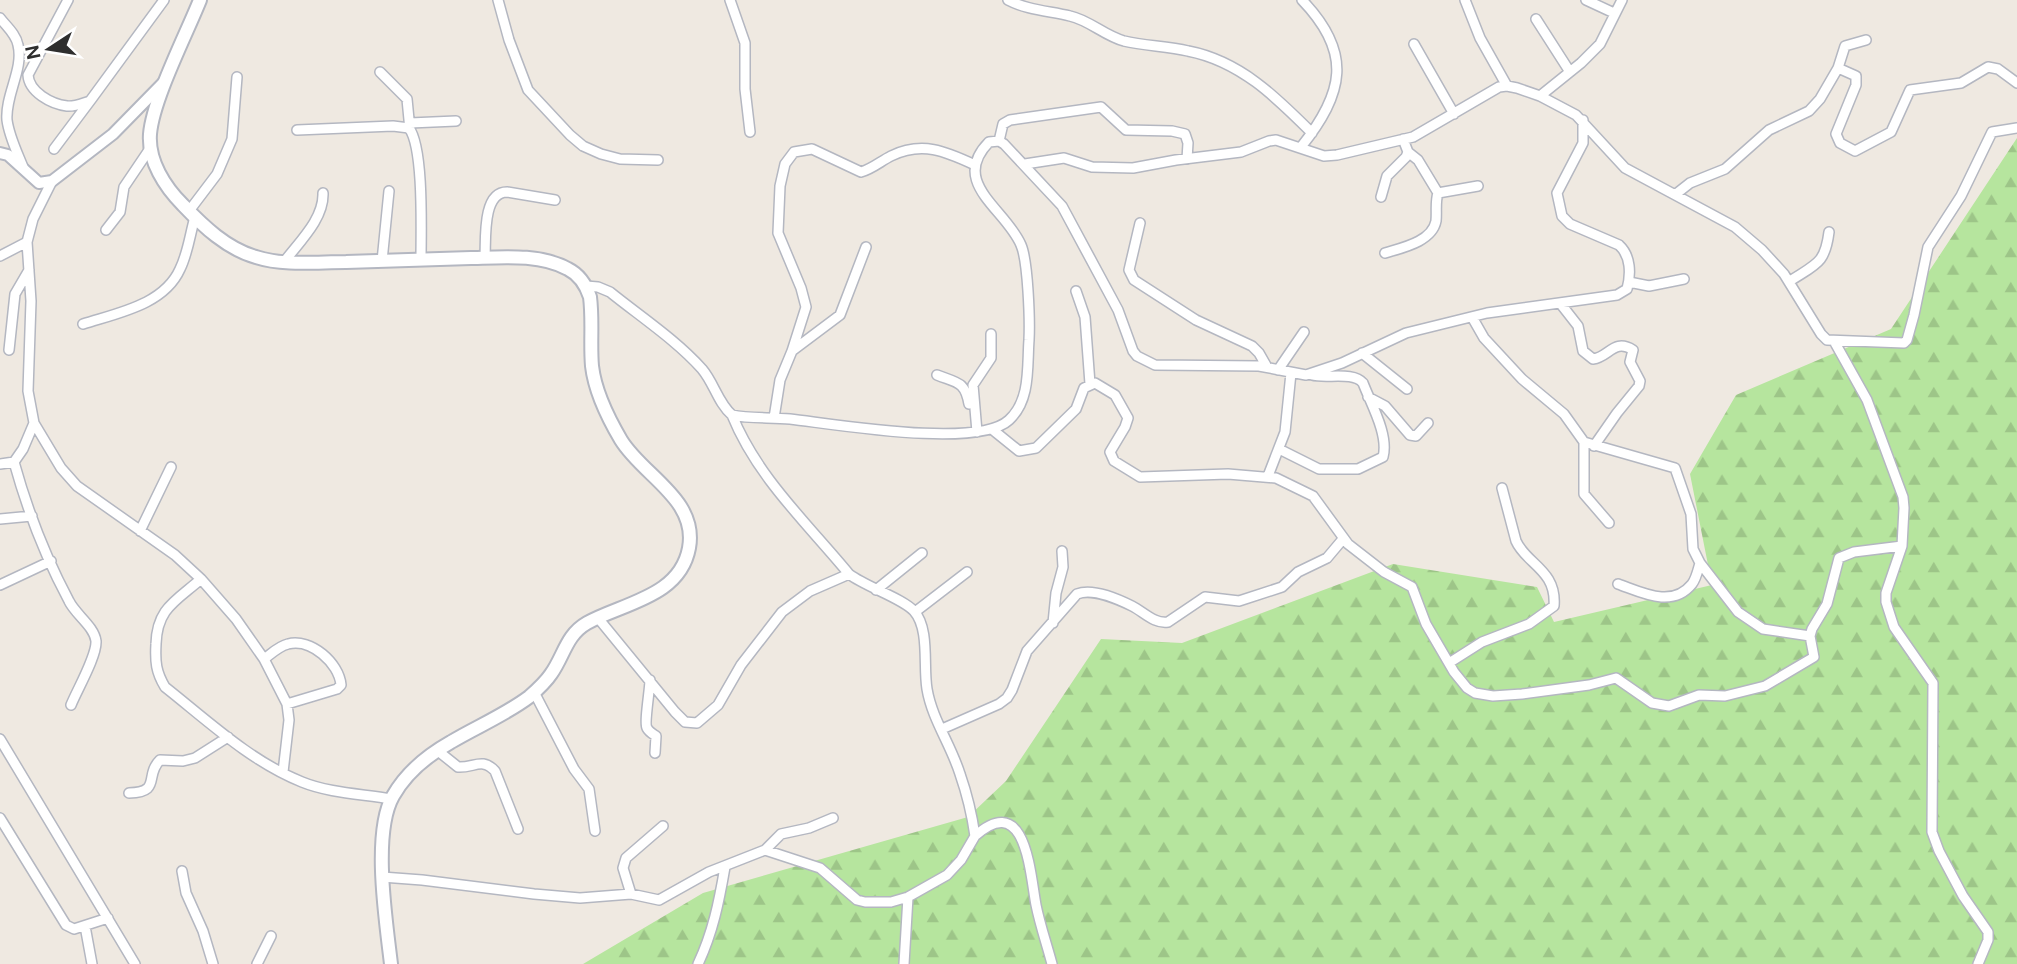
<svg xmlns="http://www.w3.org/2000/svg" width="2017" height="964" viewBox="0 0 2017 964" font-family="'DM Sans',sans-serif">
<defs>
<pattern id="forest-firs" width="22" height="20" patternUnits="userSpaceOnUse" patternTransform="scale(1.75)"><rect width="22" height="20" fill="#b6e59e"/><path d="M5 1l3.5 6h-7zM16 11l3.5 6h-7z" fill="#9dc588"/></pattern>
</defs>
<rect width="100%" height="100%" fill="#efe9e1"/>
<path fill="url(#forest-firs)" d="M2017,138v826h-1434l120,-71 265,-76 38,-36 95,-142 81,4 211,-79 144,23 17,35 158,-37 -22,-111 46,-79 155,-66z"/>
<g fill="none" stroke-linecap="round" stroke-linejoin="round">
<defs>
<path id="minor" d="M68,0l-40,75c1,17 23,29 39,31 7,1 16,-3 23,-5l74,-101
M498,0l11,40 19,50 42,45 13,11 18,8 19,5 38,1
M730,0l15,43v46l5,43
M1008,0c19,10 41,11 62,16 19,4 35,20 54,25 21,5 43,5 64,10 52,10 88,46 124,82
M1465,0l15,38 27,48
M1586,0l28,13
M0,18c6,8 16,16 18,27 6,24 -13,50 -11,75 2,16 10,32 16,47
M1536,19l34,53
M1414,44l40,70
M1838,68l18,8v9l-20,49 4,9 15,8 36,-19 19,-42 51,-7 27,-16 10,2 19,14
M380,72l27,27 3,31
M1540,96l41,-33 19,-19 22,-44
M410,123l46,-2
M297,130l96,-4 16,2c15,20 12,104 12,131
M999,141l4,-17 7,-4 91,-13 25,23 46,1 13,3 3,9 -1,16
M1301,147c43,-54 52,-94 1,-147
M54,149l36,-48
M1408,152l10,8 20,33
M1025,164l39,-6 28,9 41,1 43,-8 65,-8 28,-11 7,-1 48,16 13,-1 76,-18 86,-50 8,-1 10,2 23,8 36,19 49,53 110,59 27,23 22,24 37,60 6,6 77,3 3,-3 7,-25 14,-68 33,-51 31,-64 25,-4
M1676,194l14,-11 35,-14 44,-39 40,-19 11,-12 18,-31 7,-22 21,-6
M1381,197l6,-21 19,-19 2,-5 -5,-13
M189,211l28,-37 15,-35 5,-62
M1140,223l-11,47 5,10 62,40 56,26 7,7 8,14
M106,230l14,-18 4,-25 27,-40
M1385,253c16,-5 47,-11 51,-32 1,-9 -1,-19 2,-28l40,-7
M0,256l27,-14
M485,257c1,-17 -3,-65 22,-65l48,8
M382,261l7,-70
M284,262c15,-20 40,-43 39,-69
M1790,281c26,-17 35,-17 39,-49
M1629,282l20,4 35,-7
M586,286l12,1 12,5c31,25 66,48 92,77 12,14 16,34 30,46 18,4 39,2 58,4 44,5 188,30 219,1 22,-20 18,-54 20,-80 1,-20 -1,-79 -8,-95 -15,-36 -72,-62 -32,-103l10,-1 5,3 58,62 56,104 15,41 4,5 18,9 104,1 47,9 36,-12 64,-30 81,-20 130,-18 10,-6c4,-15 4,-33 -8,-44l-49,-21 -8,-8 -5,-23 26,-50v-23
M1076,291l9,26 5,67
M1560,303l18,23 5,25 10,8c16,-2 21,-21 40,-9l-3,12 10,19 -1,5 -22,27 -23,33
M1472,317l12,21 38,41 42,35 20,28 91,26 16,46 2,35 7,14 38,49 25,17 47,7
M83,324c34,-11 81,-19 97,-55 8,-16 10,-35 15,-52
M1834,341l33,59 36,97 1,11 -2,38 -16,47v9l8,25 39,56 -1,149 7,19 24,45 25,36v8l-10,24
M9,350l6,-56 14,-24
M792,351l14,-44 -5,-19 -23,-55 2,-47 5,-22 9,-12 18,-3 49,23c11,-3 20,-11 30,-16 31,-15 54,-5 84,9
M1362,353l45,36
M1278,370l26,-38
M937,375c20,8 28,6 32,29
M1368,397l17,9 25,29 6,1 12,-13
M774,418l6,-38 12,-29 48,-36 26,-68
M34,423l27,45 16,18 98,69 26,24 35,40 28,40 23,45 2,16 -6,52
M993,430l26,21 17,-3 40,-39 8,-21 11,-5 20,12 13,23 -3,9 -15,25 4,9 26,16 88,-3 48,4 37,18 35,48 36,28 28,15 14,37 28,48 13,16 8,5 18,3 29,-2 67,-9 27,-7 36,25 17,3 30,-11 26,1 40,-10 49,-29 -4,-21 2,-7 15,-25 12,-46 15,-6 48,-6
M977,432l-4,-47 18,-27v-24
M1584,442v52l25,29
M1279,449l40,20h39l25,-12c6,-22 -12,-53 -20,-74 -10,-12 -37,-4 -51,-8
M14,462c13,47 32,96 55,139 6,13 25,25 27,40 1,15 -19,49 -25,64
M0,464l14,-2 9,-13 11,-26 -6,-32 3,-90 -4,-59 6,-23 19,-38
M1268,476l17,-44 6,-59
M0,519l32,-3
M140,531l31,-64
M201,579c-25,22 -44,29 -45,65 -1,18 0,28 9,43 43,34 85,74 137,95 27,11 60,12 89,17
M1618,584c23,8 54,25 74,0 4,-5 6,-14 8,-21
M0,585l51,-24
M876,590l46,-37
M915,612l52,-40
M598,618l77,94 10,10 12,1 21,-18 23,-40 41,-53 28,-21 39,-17
M1053,623l3,-30 7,-26 -1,-16
M264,659c7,-5 15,-13 24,-15 23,-6 51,19 53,41l-4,4 -50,15
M1449,663l33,-21 47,-18 25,-18c3,-36 -28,-42 -38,-65l-14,-53
M650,680c0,9 -6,43 -3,48 2,4 6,6 9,8l-1,17
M534,692l40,77 15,20 6,42
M942,729l57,-25 8,-6 5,-8 15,-39 50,-57c15,-6 41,5 55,12 12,6 22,18 36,16l37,-25 34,4 43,-14 16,-15 29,-14 16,-19
M0,739l135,225
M438,751l20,16c16,1 24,-10 37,4l23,58
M129,793c33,-1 15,-17 31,-33l23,1 12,-3 33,-21
M0,818l66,107 8,4 34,-11
M975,836c51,-46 55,37 61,69 4,20 11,40 16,59
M765,850l16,-16 28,-6 24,-10
M182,871l4,22 17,38 10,33
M382,877l40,3 112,14 46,4 51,-4 28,6 50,-28 56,-22 55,18 37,32 8,2h26l17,-5 39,-22 14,-15 14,-24c-3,-21 -8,-42 -15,-62 -9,-29 -28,-55 -33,-85 -4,-23 3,-60 -13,-78 -12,-13 -48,-24 -65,-37 -42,-51 -92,-97 -117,-159
M631,894l-8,-26 3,-10 37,-32
M85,926l7,38
M257,964l14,-28
M698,964c15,-32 21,-62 27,-97
M904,964l4,-67"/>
<path id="tertiary" d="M0,153l8,2 31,28 13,-2 61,-47 51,-52"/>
<path id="secondary" d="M200,0c-14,35 -47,99 -50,134 -2,27 15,53 33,71 20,21 44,44 73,52 28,9 60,5 90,5 42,-1 85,-3 128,-4 30,-1 67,-4 94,11 12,6 18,16 22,28 3,23 0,46 2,69 3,26 16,52 29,74 22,36 77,59 68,108 -9,49 -66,55 -102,75 -21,12 -23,33 -36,51 -6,9 -14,16 -22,23 -24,18 -53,30 -78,45 -23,13 -45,31 -58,54 -21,37 -7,125 -2,168"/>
</defs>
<use href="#minor" stroke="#b4b7c1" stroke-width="12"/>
<use href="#tertiary" stroke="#b4b7c1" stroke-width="14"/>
<use href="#secondary" stroke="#b4b7c1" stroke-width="16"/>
<use href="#minor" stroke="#fff" stroke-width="9"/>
<use href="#tertiary" stroke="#fff" stroke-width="10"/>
<use href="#secondary" stroke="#fff" stroke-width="12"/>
</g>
<g transform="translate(49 49) rotate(258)" stroke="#ffffff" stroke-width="5" paint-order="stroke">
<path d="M0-5L12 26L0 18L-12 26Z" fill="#2e2e2e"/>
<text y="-10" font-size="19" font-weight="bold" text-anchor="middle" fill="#2e2e2e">N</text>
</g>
</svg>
